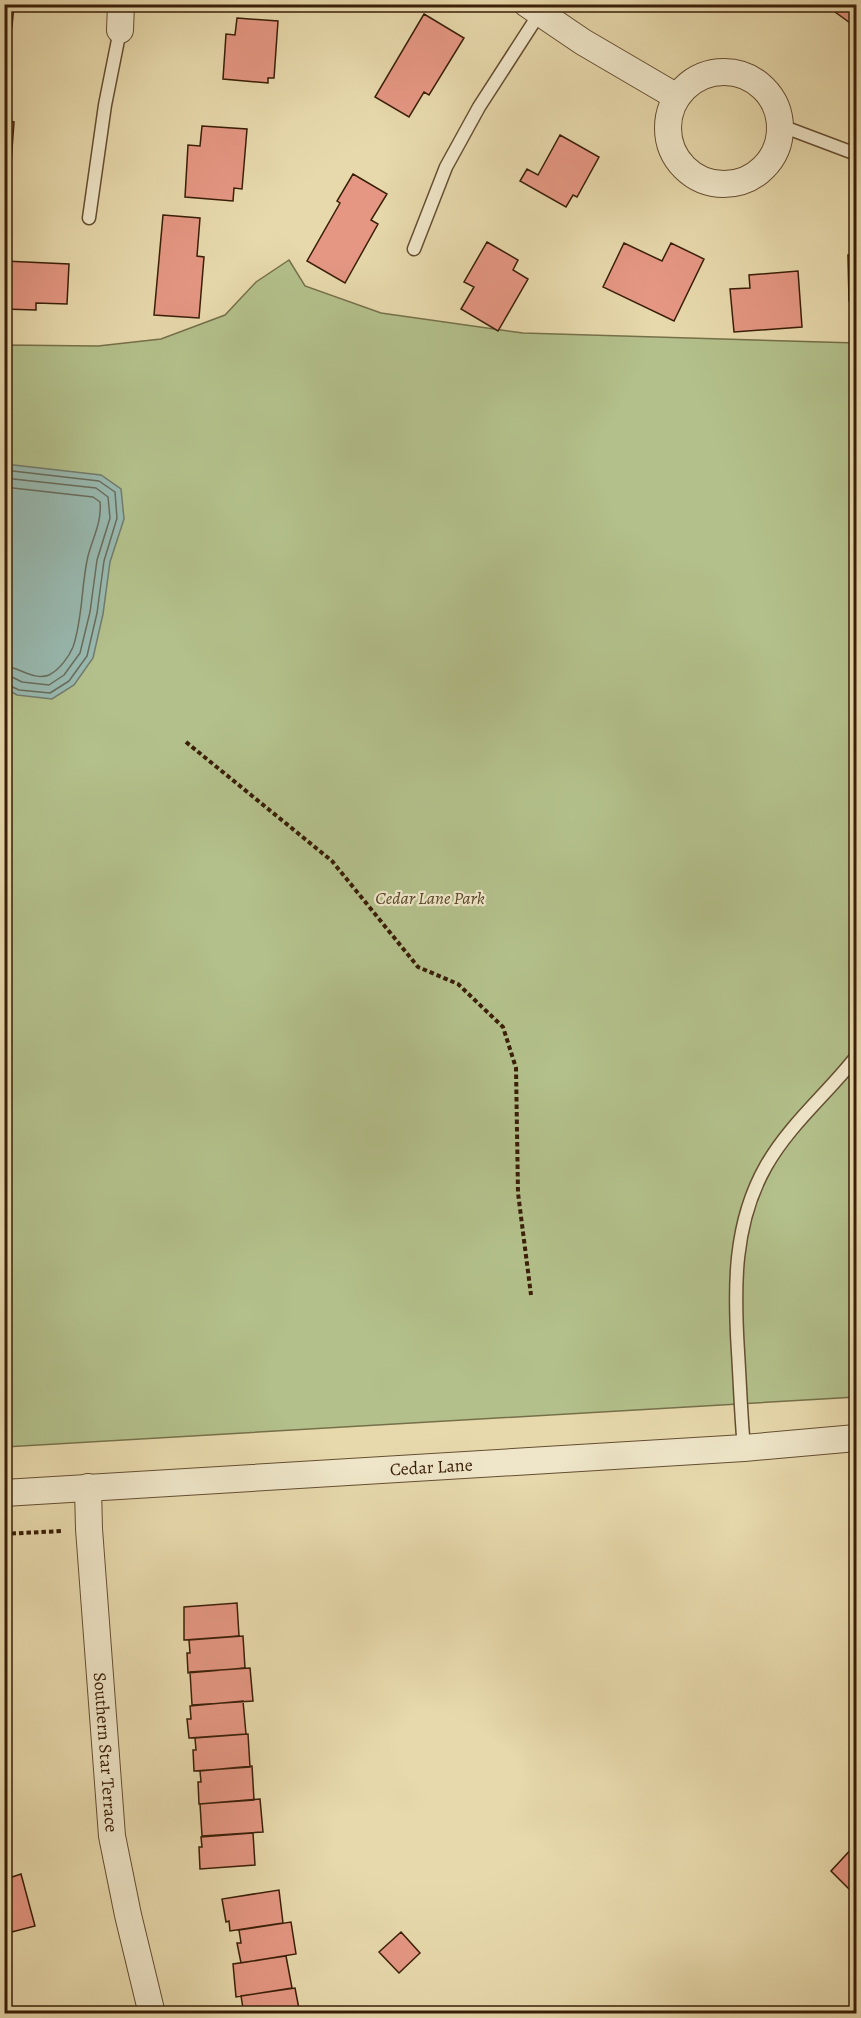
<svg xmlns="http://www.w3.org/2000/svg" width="861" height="2018" viewBox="0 0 861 2018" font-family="Alegreya,serif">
<rect width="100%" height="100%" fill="#e7d9ac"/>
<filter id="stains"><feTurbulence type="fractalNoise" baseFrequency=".00333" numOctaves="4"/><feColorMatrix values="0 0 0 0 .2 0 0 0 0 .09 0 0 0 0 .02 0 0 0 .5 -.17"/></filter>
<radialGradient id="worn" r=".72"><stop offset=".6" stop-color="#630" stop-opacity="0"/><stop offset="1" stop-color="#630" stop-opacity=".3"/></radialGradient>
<path fill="#b3c08b" stroke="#76704a" stroke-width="1.5" d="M289,260l16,26 76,27 142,20 333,10v1054l-851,50v-1102l93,1 63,-7 64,-24 31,-33z"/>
<path fill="#98b9b0" stroke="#727b6d" stroke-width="1.5" d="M5,464l96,11 20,14 3,30 -14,43 -7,52 -10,44 -19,27 -22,14 -35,-4 -12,-7z"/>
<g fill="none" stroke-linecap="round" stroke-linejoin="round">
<path stroke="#696c5c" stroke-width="1.5" d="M4,470l95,11 16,11 2,26 -13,43 -7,52 -10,43 -18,25 -19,12 -31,-3 -15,-7
M4,478l92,10 12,9 2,21 -13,42 -7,52 -10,41 -16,22 -15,10 -27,-3 -10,-5 -8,-2
M4,487l89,10 7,5c2,20 -7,35 -12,54 -7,30 -5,62 -15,91 -4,10 -14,23 -24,28 -15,6 -30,-8 -45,-9"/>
</g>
<path fill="#e59783" stroke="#3a1f08" stroke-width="1.5" d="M4,4h10l-2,23h-7l-1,11z
M824,4h32v17l-3,4z
M424,14l40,24 -35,57 -5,-3 -15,25 -34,-20z
M237,18l41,3 -4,57h-6v5l-45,-4 3,-45 9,1z
M4,89l5,1 -2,31 7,1 -5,68h-5z
M202,126l45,3 -5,60 -8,-1 -1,13 -48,-4 3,-52 12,1z
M560,135l39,22 -22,40 -4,-2 -7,12 -46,-26 7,-12 11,6z
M353,174l34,20 -16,26 7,4 -33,59 -38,-22 33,-58 -3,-2z
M163,215l37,3 -3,38 7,1 -5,61 -45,-3z
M487,242l31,18 -5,10 15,9 -30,52 -37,-22 13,-22 -10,-5z
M624,243l38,18 9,-18 33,16 -30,62 -71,-34z
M848,255h8v45l-7,1z
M4,261l65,3 -2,40 -31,-1v7l-32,-1z
M798,271l4,56 -68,5 -4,-43 20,-1 -1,-13z
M237,1603l2,33 -55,4v-33z
M243,1636l2,32 -57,5 -1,-20h3l-1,-13z
M250,1668l3,33 -61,4 -2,-33z
M243,1701l3,33 -57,4 -2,-19h4l-1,-13z
M248,1734l2,33 -56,4 -1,-21h3l-1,-12z
M252,1766l2,34 -55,4 -1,-22h3l-1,-11z
M260,1799l3,33 -61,4 -2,-32z
M253,1833l2,32 -55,4 -1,-22h3l-1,-10z
M856,1844v52l-25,-25z
M8,1874l1,4 12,-4 14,52 -31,8v-59z
M279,1890l4,33 -53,8 -1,-10 -3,1 -4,-23z
M291,1922l5,32 -55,9 -4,-20h4l-2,-13z
M401,1932l19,21 -21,20 -20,-21z
M286,1956l6,32 -56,9 -3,-33z
M295,1988l5,26h-56l-3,-18z"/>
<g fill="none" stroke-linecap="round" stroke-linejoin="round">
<defs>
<path id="service" d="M779,125l77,29
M89,218l16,-113 15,-75
M414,249l32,-82 33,-60 60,-93
M744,1448c-3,-32 -4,-64 -6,-96 -4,-64 -5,-128 28,-186 24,-42 61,-72 90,-109"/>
<g id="minor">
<path d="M527,4l56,38 94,55"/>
<path d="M120,30l1,-26"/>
<circle cx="724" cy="128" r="56"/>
<path id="s1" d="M88,1487l1,42 23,307 16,79 24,99"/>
<path id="s2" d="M4,1493l740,-45 112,-10"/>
</g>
</defs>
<use href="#service" stroke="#654e31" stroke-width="15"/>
<use href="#minor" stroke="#654e31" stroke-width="28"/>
<path stroke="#3a1f08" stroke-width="4" stroke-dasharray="4.5 3" stroke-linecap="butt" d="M186,742l146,119 86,106 40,17 45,43 13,41 2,125 13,102
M4,1534l57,-3"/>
<use href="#service" stroke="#efe6c9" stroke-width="12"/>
<use href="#minor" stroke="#efe6c9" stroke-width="26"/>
</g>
<g text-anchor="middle" stroke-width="4.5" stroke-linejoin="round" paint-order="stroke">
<g font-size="18" font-style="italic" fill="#584729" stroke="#efe6c9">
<text x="430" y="904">Cedar Lane Park</text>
</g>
<g font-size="18" fill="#3a1f08" stroke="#efe6c9">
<text dy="6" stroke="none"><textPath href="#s2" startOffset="428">Cedar Lane</textPath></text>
<text dy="6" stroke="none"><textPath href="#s1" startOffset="266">Southern Star Terrace</textPath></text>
</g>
</g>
<rect width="861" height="2018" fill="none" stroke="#e7d9ac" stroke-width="24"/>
<rect x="6" y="6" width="849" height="2006" fill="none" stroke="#3a1f08" stroke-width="3"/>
<rect x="12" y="12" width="837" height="1994" fill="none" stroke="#3a1f08" stroke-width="1.5"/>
<rect width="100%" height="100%" filter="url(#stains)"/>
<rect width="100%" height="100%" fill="url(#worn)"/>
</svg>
